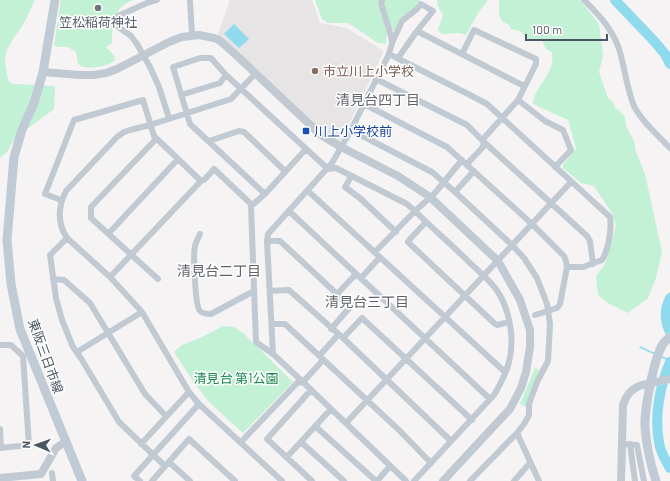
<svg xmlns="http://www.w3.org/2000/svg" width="670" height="481" viewBox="0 0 670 481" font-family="Barlow,'Noto Sans JP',sans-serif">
<rect width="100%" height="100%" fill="#f5f3f3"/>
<path fill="#e6e4e5" d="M230,0h82l8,23 26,5 38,23 -44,92 -16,-9 -107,-98z"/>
<path fill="#c3f1d5" d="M0,0h35c-4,7 -7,16 -11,23 -16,25 -24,27 -15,59l5,2 41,2 -1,23 -39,29 -8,14 -7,6z
M61,0h74c-22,5 -23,25 -23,43l-6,4 8,8 1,5c-6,6 -23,9 -31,7 -3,-1 -4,-2 -6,-3l-2,-12 -8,-5h-10l-4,-2z
M315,0h105l-6,8 -15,12 -4,9 -9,7v8l-8,-1 -30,-20h-20l-6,-4z
M437,0h51l-10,13 -12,22c-10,-4 -14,-1 -24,-1l-4,-4 5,-15 -4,-6z
M499,0h81l19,24 4,32 -4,16 9,26 5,4 2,6 5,3 5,6 1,9 8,15 2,11 9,22 17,78 -6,26 -8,20 -20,15 -20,-10 -10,-8 -2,-19 9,-12 11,-38 -4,-13 -18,-27 -13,-3 -18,-15v-3l13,-17 -8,-28 -35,-16c1,-18 23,-30 19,-52l-6,-3 -4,-9 -14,-1 -8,-8 -9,-2 -2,-4 -7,-4 -3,-6z
M223,326l11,1 9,6 50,49 -50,51 -33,-30 -15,-19 -21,-32 8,-7 18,-7z
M535,368l7,3 -15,36 -7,-3z"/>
<path fill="#90daee" d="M234,24l15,15 -10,9 -15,-14z"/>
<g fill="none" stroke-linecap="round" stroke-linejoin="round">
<path stroke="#90daee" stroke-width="1.5" d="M640,347l15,7
M662,357l8,3"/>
<path stroke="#90daee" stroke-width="10" d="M615,0l39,41 11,13 5,10
M670,298c-6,12 -6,22 0,34
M670,362c-10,23 -16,54 -11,80 1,9 6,18 11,26"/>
<path stroke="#c1cad2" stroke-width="6" d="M190,0l2,35
M584,0c16,16 30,31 36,52 5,18 7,37 14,54 8,16 24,29 36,42
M392,43l10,-22 15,-12 4,-5 12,7 -16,20
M137,44l-6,-8 -18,-13 5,-7 29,-13 10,-3
M389,54l79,40 19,10 123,113c2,13 -2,33 -8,43l-19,7h-16
M462,54l12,-24 62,29v5l-18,36 -34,38 -1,9 -16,17
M398,58l19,-27 107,55
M150,67l9,20 10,31
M255,74l-24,25 -81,26 -20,5 -6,2 -7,5 -51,54c-8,16 -9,32 1,47l43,39 32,35 47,80 10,12 83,77
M376,79l91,46 17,17 103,94 3,5 3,23
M181,95l39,-12 6,-8
M518,100l27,21 18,9 8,20 -16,17
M364,104l83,43 85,77 32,32 2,5 1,6 -7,37 -3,4 -22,7
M351,130l81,42 23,20 57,53 12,13 13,20 10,26 3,20 -2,37 -11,21 -8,22v11l-5,9 -7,9 -47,48
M156,139l-65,68v11l67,61
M209,141l30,-10 5,1 41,39
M351,177l-6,10 16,12 35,33
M308,191l197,181
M455,192l19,-21
M265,194l-75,-70 -17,-57 27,-9h11l15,17 102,94 8,-1 71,36 8,7c18,18 37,34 55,52 9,8 18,16 26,26 14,20 19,50 13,73 -3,12 -9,23 -15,33l-80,86
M61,200l-16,-6 29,-74 69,-20 11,36 47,45
M251,206l14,-12 41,-45
M289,211l201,188
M426,222l-16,17 -2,3 2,2 84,79 3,2 12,-3
M109,233l69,-74
M200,234c-2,4 -4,8 -5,12 -2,8 0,60 5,65 3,3 7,3 11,3l43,-23
M67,238l-17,17 6,43 6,22 11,27 9,13 37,62 46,44
M267,241h13l57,53 13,13 -19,22
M375,252l40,-41 19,-17 28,-34
M110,277l91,-96 3,-1 10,-11 36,34 1,3 5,136 17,12 30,28 103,99
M361,278l19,-21
M53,279l11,1 26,23 55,91 21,22
M270,291l19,-1 54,48 108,103
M337,294l19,-20
M272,324h13l114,106 32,33
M343,338l19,-20 110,102
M0,345h11l12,11 6,89 -29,3
M77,352l65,-40
M273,354l-6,-113 1,-7 64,-71 19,-33 38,-76 3,-11 -1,-7 -10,-33 1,-3
M319,356l19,-21
M311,390l-44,49 45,42
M346,423l225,-241
M315,426l61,55
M0,429l1,19
M517,433l22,48
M241,442l56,-59 6,-1 20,-22
M301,442l43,39
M141,444l48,-52
M622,444l15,1 7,36
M630,444l5,37
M287,457l44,-48
M169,462l21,19
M52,473l1,8
M140,481l-6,-5 65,-72
M152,481l37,-42 46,42
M377,481l13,-15
M514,481l16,-18"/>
<path stroke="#c1cad2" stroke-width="8" d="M43,72l36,3h15l12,-2 11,-4 52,-27 13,-5 17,-2 15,3 5,2 16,14 86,81 20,12 57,29 32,21 68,64 22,39 10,30v17l-4,25 -5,16 -11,21 -67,72
M0,478l41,-4 15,-26 9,-6
M621,481l2,-76c3,-10 9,-17 19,-20"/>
<path stroke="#c1cbd6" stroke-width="9" d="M55,0l-12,72 -9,31 -12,27 -8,27 -7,83 4,44 9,45 62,152
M656,481c-5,-15 -10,-38 -11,-54 -1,-17 9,-69 18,-83 2,-3 5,-5 7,-7"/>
<path stroke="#c1cad2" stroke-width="6" d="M137,44l13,23"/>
<path stroke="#c1cad2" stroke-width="8" d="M642,385l28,-6"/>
</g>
<circle fill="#6b7280" stroke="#fff" stroke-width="1.5" cx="98" cy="8" r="4"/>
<circle fill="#8d6e63" stroke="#fff" stroke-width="1.5" cx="315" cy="71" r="4"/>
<rect fill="#1a4fb4" stroke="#fff" stroke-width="1.5" x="302" y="127" width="8" height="8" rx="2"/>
<g text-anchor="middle" stroke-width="3" stroke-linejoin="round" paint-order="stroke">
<g font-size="13" fill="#5b616d" stroke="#fff">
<text x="98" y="27">笠松稲荷神社</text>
</g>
<g font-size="13" fill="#785e54" stroke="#fff" text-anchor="start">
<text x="323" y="76">市立川上小学校</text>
</g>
<g font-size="13" fill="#164399" stroke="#fff" text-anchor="start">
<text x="314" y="136">川上小学校前</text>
</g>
<g font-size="13" fill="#4a5661" stroke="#fff">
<text transform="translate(46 356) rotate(70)" y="5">東阪三日市線</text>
</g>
<g font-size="13" fill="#17864f" stroke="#fff">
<text x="236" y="383">清見台 第1公園</text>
</g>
<g font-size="14" fill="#5f6368" stroke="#fff">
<text x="378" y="105">清見台四丁目</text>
<text x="219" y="276">清見台二丁目</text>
<text x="367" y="307">清見台三丁目</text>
</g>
</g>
<g transform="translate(36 445) rotate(272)" stroke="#ffffff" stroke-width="3" paint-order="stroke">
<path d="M0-3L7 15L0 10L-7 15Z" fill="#4a5661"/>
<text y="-6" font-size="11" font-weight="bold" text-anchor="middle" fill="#4a5661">N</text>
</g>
<path d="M526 34v6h81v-6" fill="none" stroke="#4a5661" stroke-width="2"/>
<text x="532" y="34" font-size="12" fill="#4a5661" stroke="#ffffff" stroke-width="3" paint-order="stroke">100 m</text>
</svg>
